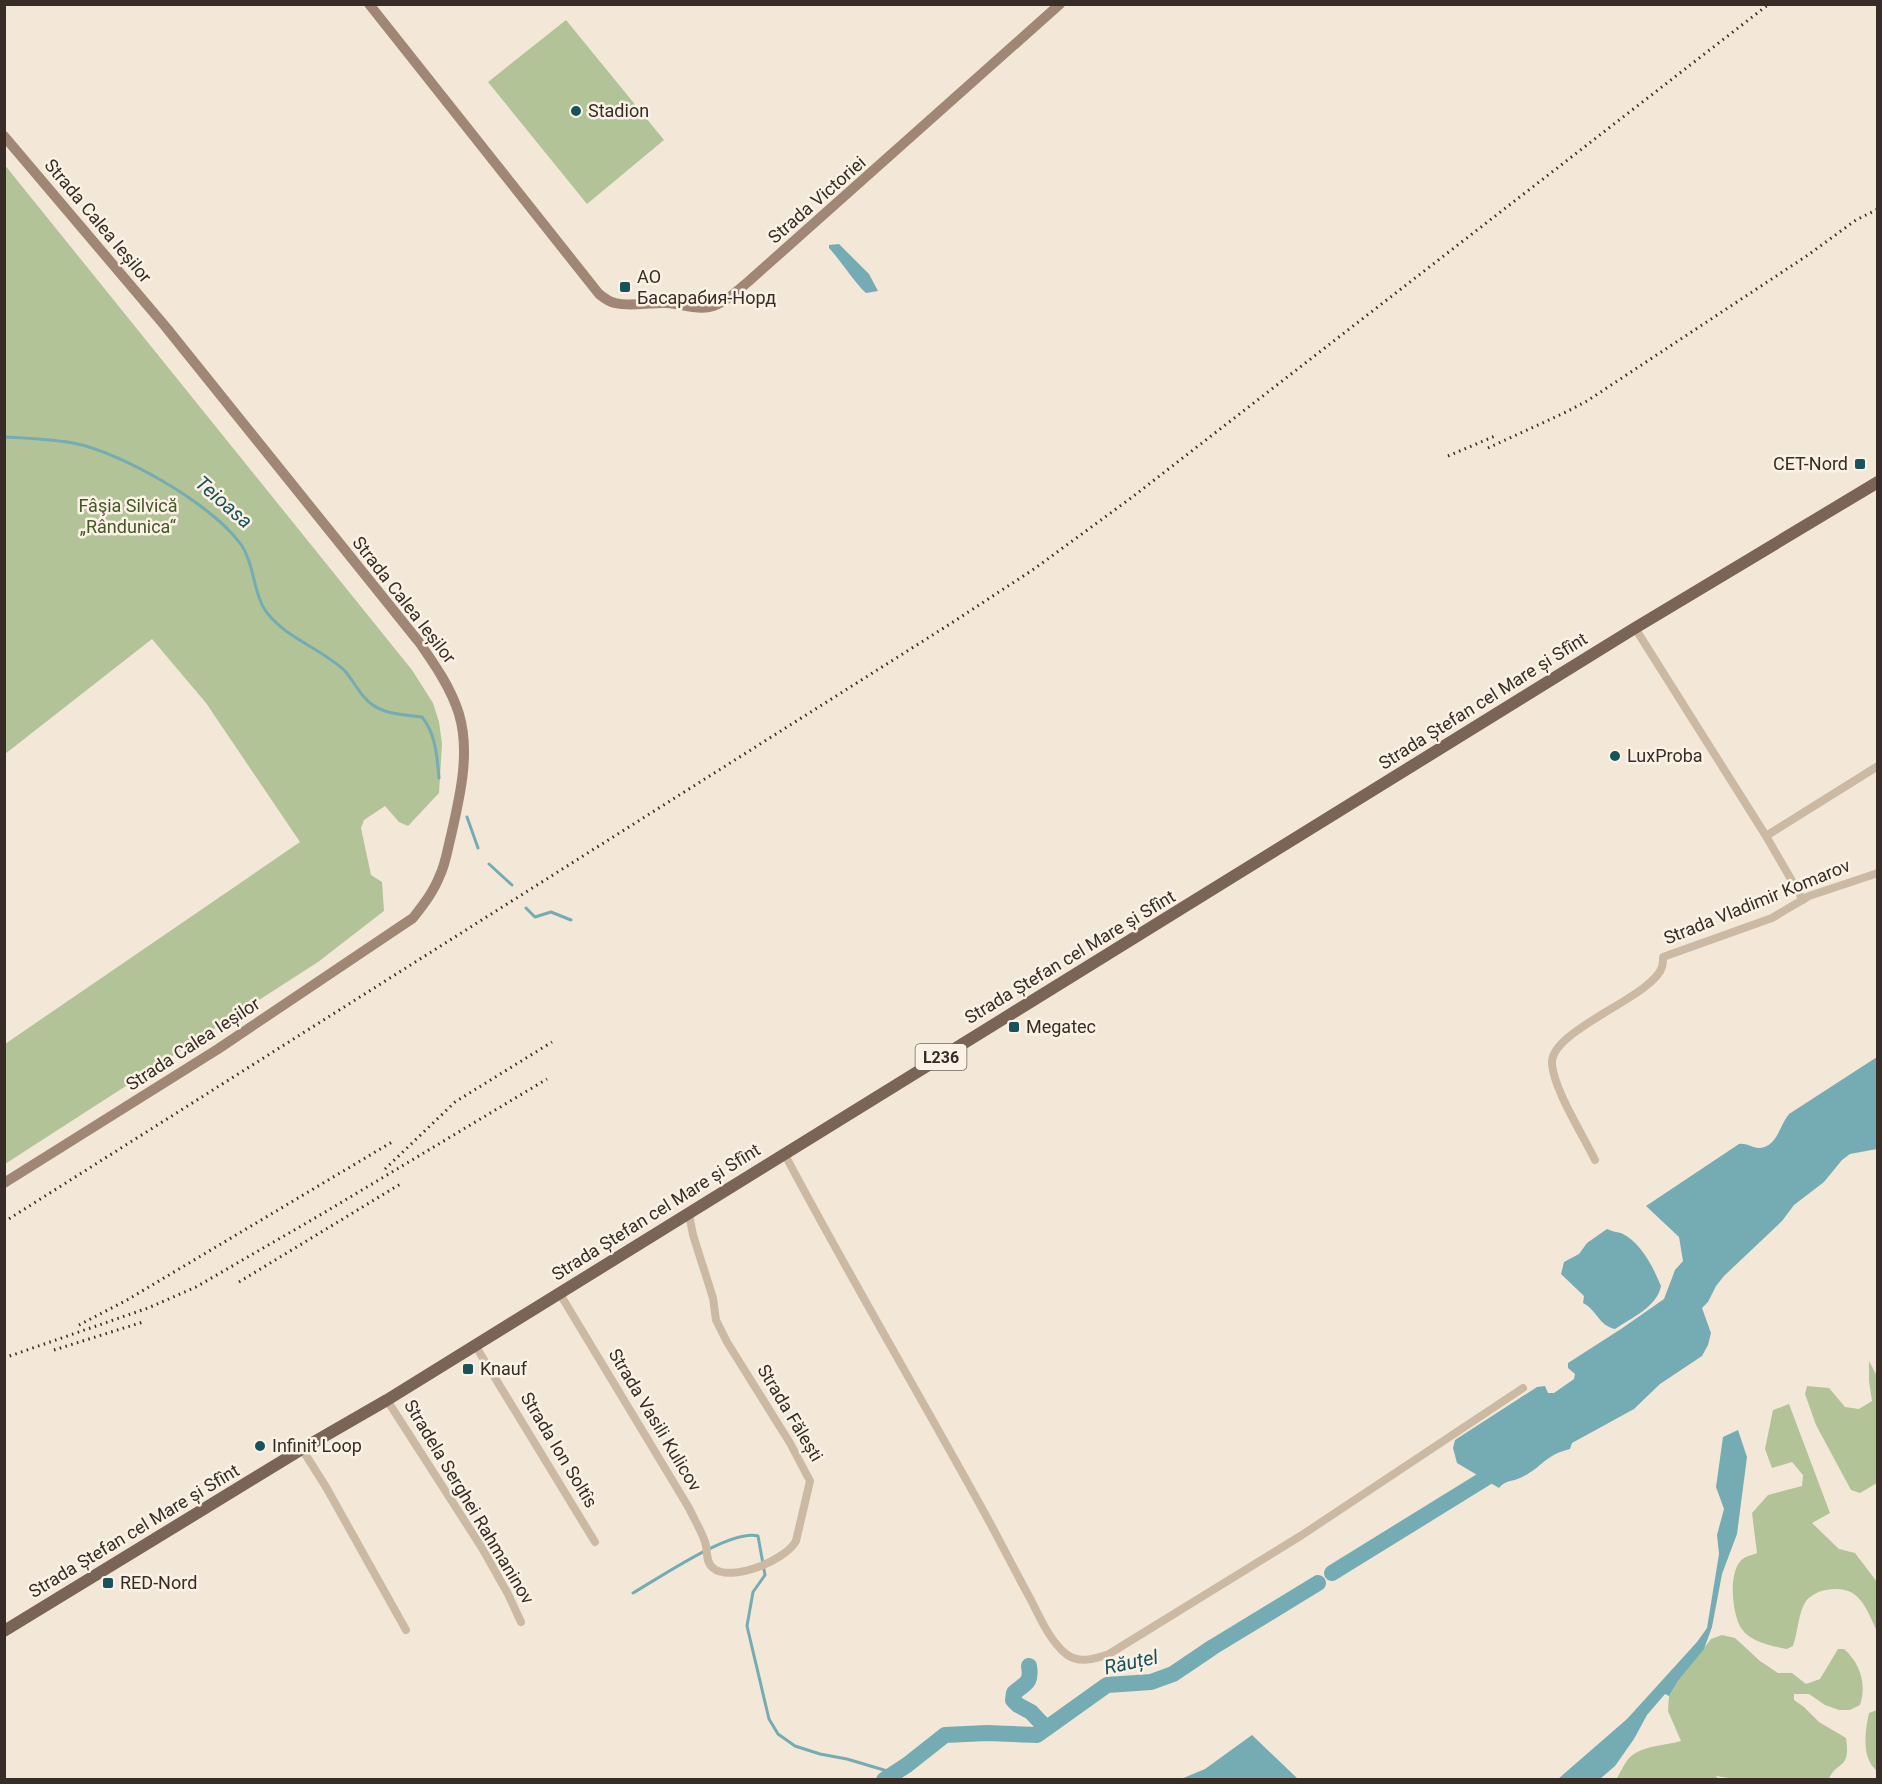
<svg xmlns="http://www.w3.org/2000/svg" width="1882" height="1784" viewBox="0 0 1882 1784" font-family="Roboto,sans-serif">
<rect width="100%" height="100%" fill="#f3e8d8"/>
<path fill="#b2c397" d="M566,20l98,120 -77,64 -99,-122z
M4,164l408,506 21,33 6,19 3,22 -3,49 -31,33 -9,-4 -14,-16 -21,14 -3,8 10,47 11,7 2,29 -66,51 -313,202v-120l295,-202 -94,-139 -54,-64 -147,115z
M1869,1361l8,15v107l-17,10 -9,-3 -35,-65 -11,-31 2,-8 22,2 16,19 14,2 13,-8 -3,-20z
M1789,1404l41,109 -18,10 27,26 16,4 22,29 1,51c-13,-26 -18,-49 -52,-43 -7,1 -15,5 -20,11 -8,12 -8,31 -13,45l-6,3c-15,-3 -37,-7 -46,-21 -9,-15 -14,-59 3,-70 3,-2 9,-3 13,-5l-5,-40 16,-18 34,-9 1,-11 -11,-13 -20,6 -7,-19 8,-39z
M1722,1635l13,3 25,23 18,12h14l14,11 14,-5 18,-30h6c16,14 23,35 16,56l-10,5h-11l-14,-5 -16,-11h-15v6l10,7 15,15 27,16c5,33 -9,22 -17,41l-87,1 -26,-4 2,3 -102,1c4,-7 8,-16 13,-22 14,-13 35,-12 52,-17l-13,-30 1,-15 9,-15 33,-42z
M1877,1710h1l-1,61c-16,-13 -12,-40 -8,-58z"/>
<path fill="#75acb3" d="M839,244l30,30 9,17 -12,2c-13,-12 -24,-31 -37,-45v-3z
M1877,1057v92l-27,5 -8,6 -18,22 -30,23 -12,16 -58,55 -8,10 -8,16 -6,6 9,25 -3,12 -6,11 -42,28 -26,25 -62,34 -2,6c-26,6 -29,20 -50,29 -9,4 -15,2 -21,10l-42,-25 -4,-15 2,-8 82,-53 8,-1 3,7h6l20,-14 1,-5 -7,-6v-5l53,-34 43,-30 11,-29 8,-9 -4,-24 -33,-31 93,-62c7,-1 12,3 19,4 19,0 21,-22 31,-34z
M1607,1229c4,2 9,3 14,4 20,9 32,34 40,53 -4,21 -30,32 -46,43 -17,-4 -17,-18 -32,-26l1,-7 -23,-22 3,-12 15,-8 8,-11z
M1738,1430l9,27 -10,77 -15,40 -10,53 -8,22 -26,32 -9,15 -4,-2 -18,21 -13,24 -19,27 -15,13h-42l69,-60 70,-77 10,-14 12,-74 -2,-19 7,-26 -8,-22 7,-50z
M1252,1735l46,44h-117l24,-10z"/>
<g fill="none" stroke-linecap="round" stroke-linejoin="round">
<path stroke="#75acb3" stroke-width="3" d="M4,437c23,1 46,2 69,6 48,9 141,62 169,103 13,19 11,50 26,68 20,25 54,35 77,57 7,8 12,18 19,26 15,18 36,17 58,20 14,17 15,40 17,61
M467,817l11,31
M489,864l23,21
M526,908l9,9 16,-5 20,8
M633,1593c26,-15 99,-65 125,-57l7,39 -12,17 -6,34 22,93 9,15 17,12 25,8 27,5 47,14"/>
<path stroke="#75acb3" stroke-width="16" d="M1332,1573l170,-105
M1029,1666c3,19 -5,17 -15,27l-1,7 5,5 13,7 15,16
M884,1780l23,-15 38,-30 42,-2 50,2 70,-50 44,-3 22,-8 40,-27 105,-64"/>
<path stroke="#ccb9a3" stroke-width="8" d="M1635,628l131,208 37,64
M1766,836l112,-70
M784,1153c64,121 134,239 200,359 16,29 31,59 47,88 9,18 19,41 35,54 13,10 29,5 43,0l193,-119 221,-147
M1595,1160c-12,-25 -41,-70 -43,-96 -3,-34 101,-67 110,-97 1,-3 1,-6 1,-10l109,-39 37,-22 69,-23
M560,1294l129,214c5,11 12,22 16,34 3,8 0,20 8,26 18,15 73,-8 83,-27l14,-60 -20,-38 -63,-101 -11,-22 -3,-22 -20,-63 -4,-21
M475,1345l120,197
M387,1400l95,148 26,46 13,28
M302,1449l24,38 80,143"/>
<path stroke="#a08775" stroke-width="10" d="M369,4l230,290c5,4 10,8 16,9 17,4 35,-1 52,0 15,1 27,7 42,4 15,-3 28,-16 40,-26l311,-277
M4,136l161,190 254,316c16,23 32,46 40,72 12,40 0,86 -9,126 -3,12 -5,25 -10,35 -6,16 -16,29 -27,43l-195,131 -214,134"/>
<path stroke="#7a6456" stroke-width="12" d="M4,1631l298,-182 85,-49 1248,-772 243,-146"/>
<path stroke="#372c26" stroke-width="3" stroke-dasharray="1.5 4.5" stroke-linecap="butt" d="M1488,448l76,-35 23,-12 221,-146 48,-35 22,-11
M1448,456l47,-20
M385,1169l70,-67 97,-60
M4,1222l946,-598 84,-55 97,-71 638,-494
M239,1282l163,-99
M79,1325l48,-25 265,-158
M54,1350l89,-28
M4,1358l144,-50 48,-21 131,-76 220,-132"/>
</g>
<g fill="#18535b" stroke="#fbf2e5" stroke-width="2">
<circle cx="576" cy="111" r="6"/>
<rect x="619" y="281" width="12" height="12" rx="3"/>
<rect x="1854" y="458" width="12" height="12" rx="3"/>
<circle cx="1615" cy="756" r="6"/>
<rect x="1008" y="1021" width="12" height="12" rx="3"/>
<rect x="462" y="1363" width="12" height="12" rx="3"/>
<circle cx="260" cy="1446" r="6"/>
<rect x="102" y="1577" width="12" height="12" rx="3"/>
</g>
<g text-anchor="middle" stroke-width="5" stroke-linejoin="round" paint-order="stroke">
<rect fill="#fbf2e5" stroke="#72675f" stroke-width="1.5" x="915.5" y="1044" width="51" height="26" rx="4.5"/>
<g font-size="16" font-weight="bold" fill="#372c26">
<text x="941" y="1063">L236</text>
</g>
<g font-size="18" fill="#372c26" stroke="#fbf2e5" text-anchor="start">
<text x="588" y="117">Stadion</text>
<text x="637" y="283">АО<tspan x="637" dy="21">Басарабия-Норд</tspan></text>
<text x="1848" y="470" text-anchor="end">CET-Nord</text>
<text x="1627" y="762">LuxProba</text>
<text x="1026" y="1033">Megatec</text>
<text x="480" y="1375">Knauf</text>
<text x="272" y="1452">Infinit Loop</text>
<text x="120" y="1589">RED-Nord</text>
</g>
<g font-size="18" fill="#372c26" stroke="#fbf2e5">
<text transform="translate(817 200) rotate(-41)" y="6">Strada Victoriei</text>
<text transform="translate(98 221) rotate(50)" y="6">Strada Calea Ieșilor</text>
<text transform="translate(404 600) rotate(52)" y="6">Strada Calea Ieșilor</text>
<text transform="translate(1483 701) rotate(-32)" y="6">Strada Ștefan cel Mare și Sfînt</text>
<text transform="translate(1757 902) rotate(-22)" y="6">Strada Vladimir Komarov</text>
<text transform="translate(1070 957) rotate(-31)" y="6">Strada Ștefan cel Mare și Sfînt</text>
<text transform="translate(193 1044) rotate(-33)" y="6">Strada Calea Ieșilor</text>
<text transform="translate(656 1212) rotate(-32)" y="6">Strada Ștefan cel Mare și Sfînt</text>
<text transform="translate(790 1413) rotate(59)" y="6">Strada Fălești</text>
<text transform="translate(655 1420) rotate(59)" y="6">Strada Vasili Kulicov</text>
<text transform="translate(559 1450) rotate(59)" y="6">Strada Ion Soltîs</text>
<text transform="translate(469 1502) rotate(59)" y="6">Stradela Serghei Rahmaninov</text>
<text transform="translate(134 1531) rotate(-31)" y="6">Strada Ștefan cel Mare și Sfînt</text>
</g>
<g font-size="18" fill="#435728" stroke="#fbf2e5">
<text x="128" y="512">Fâşia Silvică<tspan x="128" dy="21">„Rândunica“</tspan></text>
</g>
<g font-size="20" font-style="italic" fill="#18535b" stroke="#fbf2e5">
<text transform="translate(224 502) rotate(41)" y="7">Teioasa</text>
<text transform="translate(1131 1662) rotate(-12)" y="7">Răuțel</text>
</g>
</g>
<rect width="1882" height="1784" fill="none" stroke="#372c26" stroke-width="12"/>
</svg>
